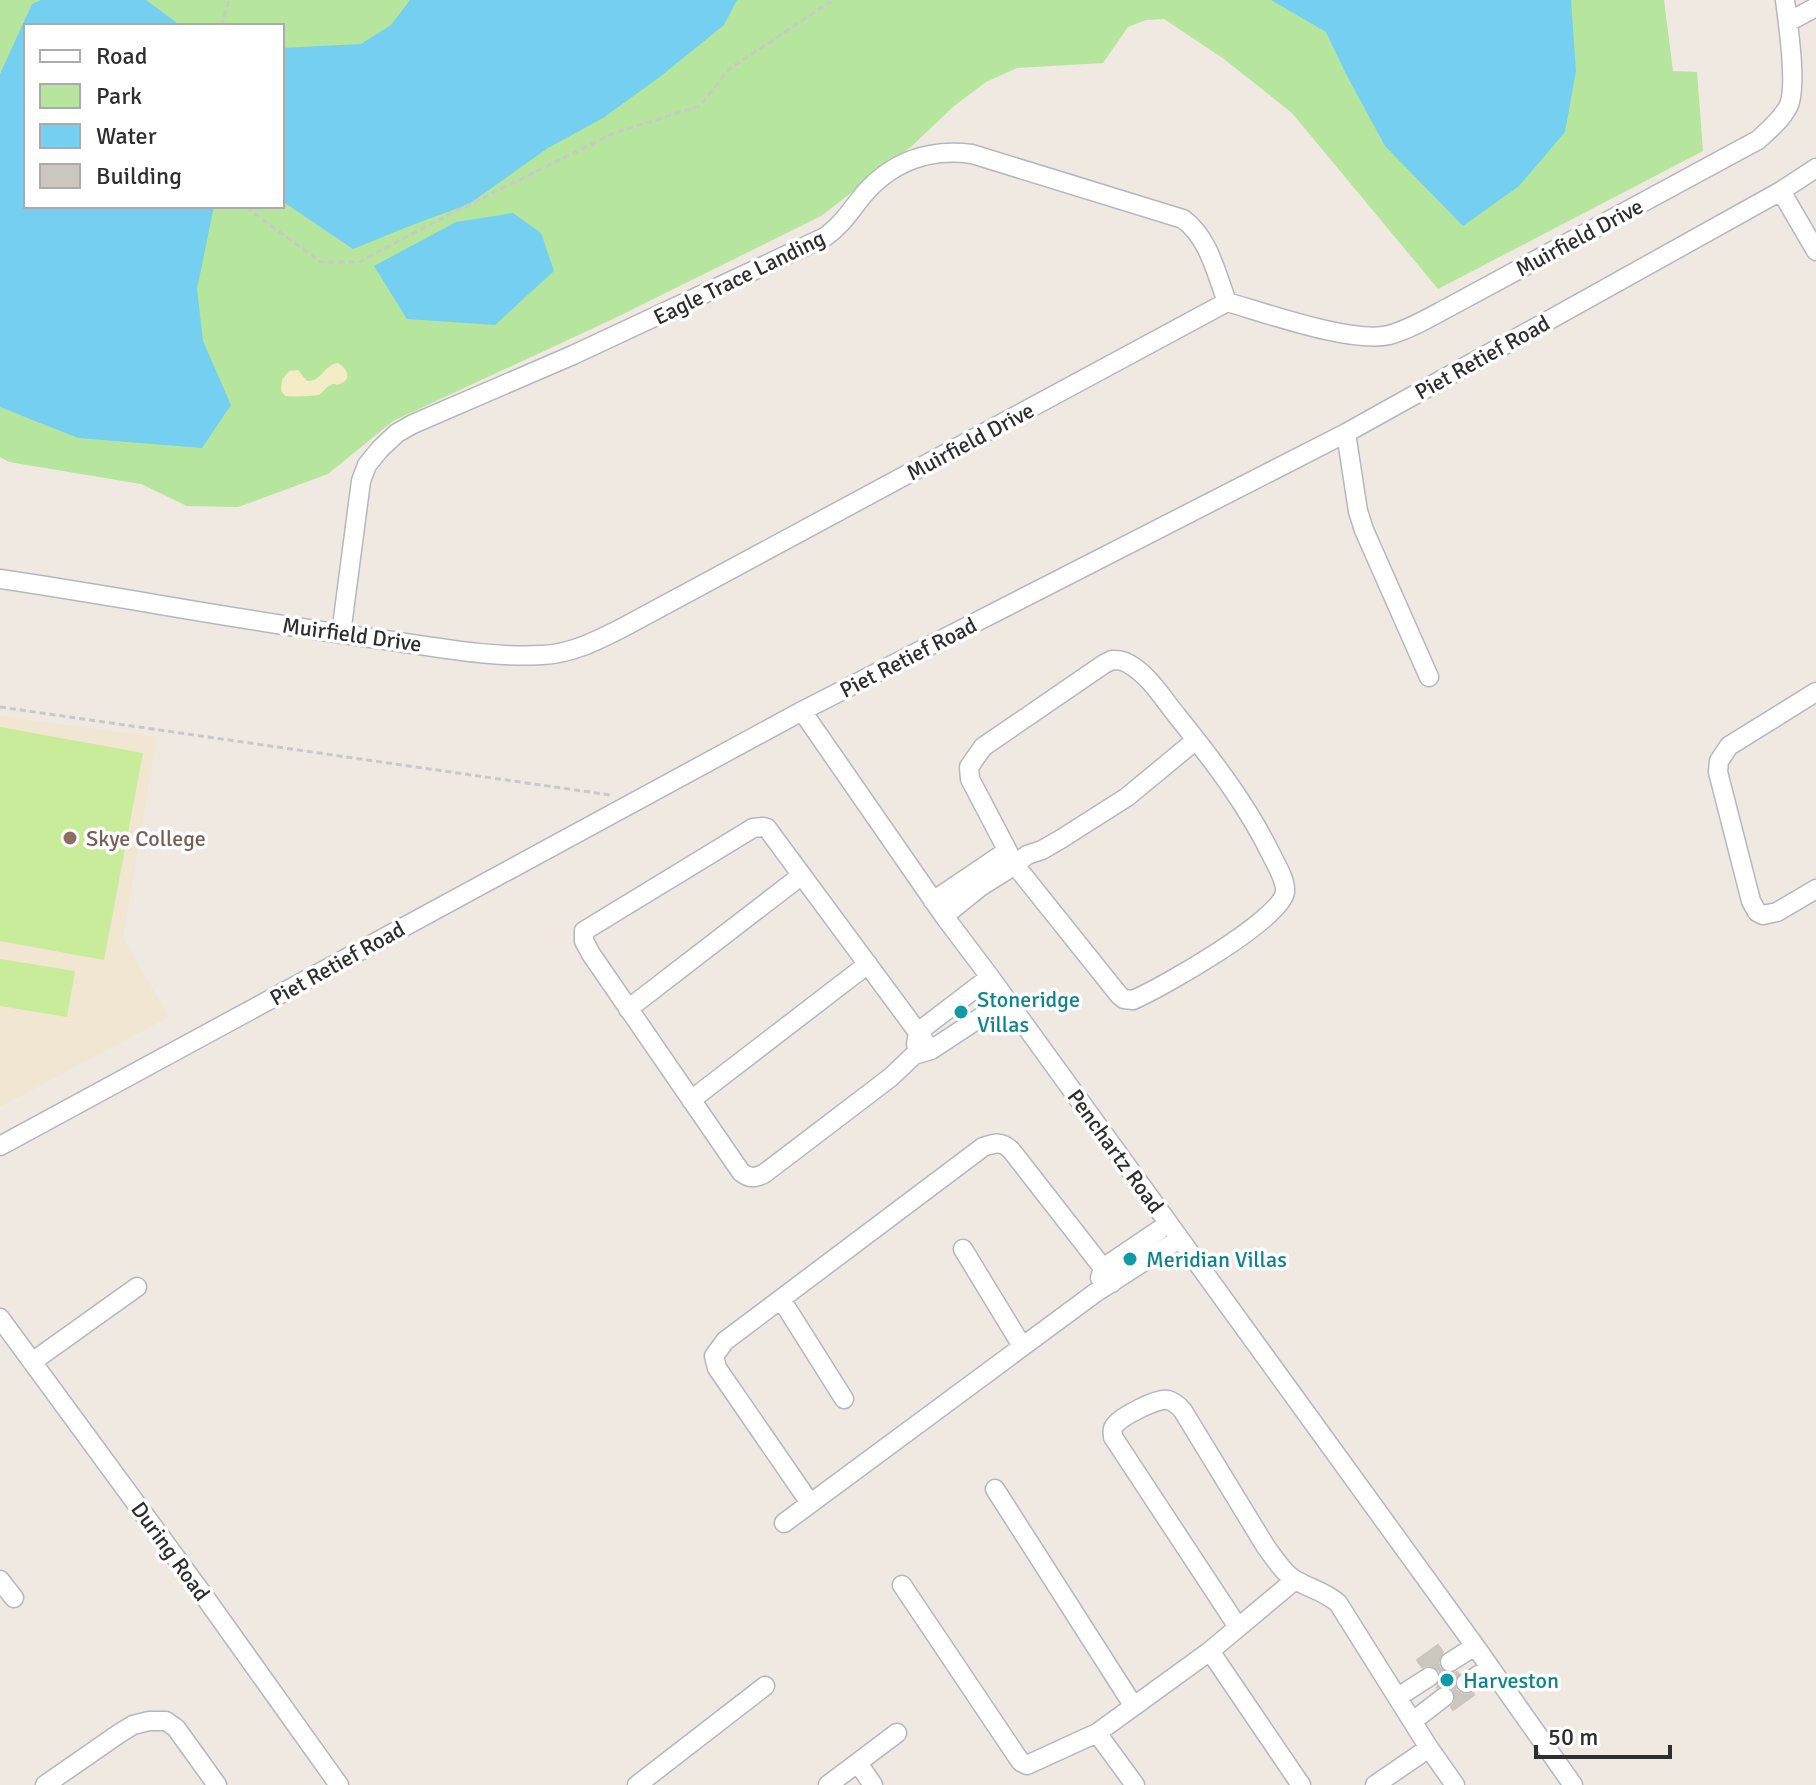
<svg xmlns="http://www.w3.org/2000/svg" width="1816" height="1785" viewBox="0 0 1816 1785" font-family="Signika,sans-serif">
<rect width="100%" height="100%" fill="#efe9e1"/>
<path fill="#f0e6d1" d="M0,716l157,21 -34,201 46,79 -169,90z"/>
<path fill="#b6e59e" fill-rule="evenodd" d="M0,0h1664l9,71 24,1 6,79 -265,138 -146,-176 -68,-54 -60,-40 -18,1 -18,7 -25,36 -86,5 -31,14 -32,24 -42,40 -91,70 -208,103 -220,102 -65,53 -90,33 -51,-1 -46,-22 -132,-22 -9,-5zM26,26h256v180h-256z"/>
<path fill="#f3ecc5" d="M338,363c7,4 15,14 4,20 -9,4 -5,-2 -13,3 -4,2 -6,7 -10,9 -3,1 -31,2 -33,1 -2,-1 -3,-3 -5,-5l1,-11 7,-9 9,-1 9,11c15,1 16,-16 31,-18z"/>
<path fill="#c9ec9a" d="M0,727l143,26 -39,207 -104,-19z
M0,959l75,12 -8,46 -67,-11z"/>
<path fill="#75cff0" d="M41,0h105l35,26h-155v180h188l-17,83 6,52 28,64 -29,43 -124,-10 -78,-31v-333l32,-70z
M410,0h327l-13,25 -63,51 -58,42 -55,30 -79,56 -62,23 -54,22 -71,-48v-153l79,-4 30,-19z
M1271,0h300l5,71 -11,61 -46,54 -56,40 -78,-80 -39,-72 -20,-42z
M513,213l28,20 13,38 -59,54 -88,-6 -33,-53 82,-44z"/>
<path fill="#cbc7bf" stroke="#cbc5ba" stroke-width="2" d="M1438,1645l5,7 -5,10 2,7 10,5 7,-2 2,2 -5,9 2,7 5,4 6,1 6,-2 1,2 -21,15 -2,-3 4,-6 -1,-11 -6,-4 -11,1 4,-10 -2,-7 -10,-5 -7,2 -5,-7z"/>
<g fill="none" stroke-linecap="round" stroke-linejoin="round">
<defs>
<path id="minor" d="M1788,22l28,-15
M1781,191l35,60
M1346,433l12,78 6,19 65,147
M0,579c128,19 256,44 385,61 51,7 105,18 157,15 29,-1 54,-14 80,-27l605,-326c39,11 125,42 162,33 22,-6 43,-19 62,-29l307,-166c11,-10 23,-20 30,-33 10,-19 0,-83 -3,-107
M341,634l20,-153 6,-16 13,-16 17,-16 16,-9 160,-69 252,-118c17,-12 26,-27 39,-43 28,-32 65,-46 108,-40l211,65c26,19 33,54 44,83
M1112,660c6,0 11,0 17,4 20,11 35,36 49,53 36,45 70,89 95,141 5,10 13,23 12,34 -4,28 -124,96 -152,108l-9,-1 -5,-4 -104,-130 -45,-86 -1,-12 14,-20 121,-83z
M1816,692l-87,54 -10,15 -1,11 33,129 6,11 6,3 14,-3 39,-23
M802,711l142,205 46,61 485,669 98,139
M933,901l74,-50
M944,916l36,-29 35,-22 12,-10 15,-5 19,-11 66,-42 69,-57
M628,1009l174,-134
M916,1044l2,-12 72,-55
M931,1050l-164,-222 -4,-1 -10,1 -169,103v10l7,13 150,218c8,7 16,6 24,1l126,-96 23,-22 17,-5 76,-50
M691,1100l177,-136
M0,1146l802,-435 544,-278 435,-242 35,-23
M963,1249l59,97
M1100,1278l3,-10 65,-44
M781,1299l63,100
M0,1318l207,282 132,185
M32,1362l105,-75
M995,1489l138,216
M810,1503l-93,-135 -3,-12 11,-15 258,-194c12,-4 19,-6 28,3l92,118 9,15
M784,1523l311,-230 84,-54
M0,1580l14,18
M902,1585l114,170 5,7 6,3 70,-32 113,-82 85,-71
M1238,1627l-125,-190c0,-6 -2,-7 2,-12 7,-9 42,-27 53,-25 7,2 11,6 15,11l83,136c9,12 18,27 31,34 15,8 28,11 41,22l91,145 26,37
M1210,1651l91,134
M1450,1662l25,-16
M1466,1683l24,-15
M1398,1697l31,-20
M1413,1721l31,-24
M1097,1733l38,52
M858,1763l15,22
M45,1785l75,-52 13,-8 16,-4h17l10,7 41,57
M637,1785l128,-99
M828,1785l69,-52
M1375,1785l54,-37"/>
</defs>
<use href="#minor" stroke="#b4b7c1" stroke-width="21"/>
<path stroke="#c9c9c9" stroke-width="3" stroke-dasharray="6 4" stroke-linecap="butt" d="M221,26l8,-26
M248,206l4,6 69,50h38l87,-46 168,-83 86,-27 29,-37 104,-69
M0,707l610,88"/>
<use href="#minor" stroke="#fff" stroke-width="18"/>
</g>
<circle fill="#8d6e63" stroke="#fff" stroke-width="3" cx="70" cy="838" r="8"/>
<g fill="#0f9aa8" stroke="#fff" stroke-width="3">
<circle cx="961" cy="1012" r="8"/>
<circle cx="1130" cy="1259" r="8"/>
<circle cx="1447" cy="1680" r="8"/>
</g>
<g text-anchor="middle" stroke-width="7" stroke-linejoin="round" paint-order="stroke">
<g font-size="22" fill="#2e2e2e" stroke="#fff">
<text transform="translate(1579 237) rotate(-28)" y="8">Muirfield Drive</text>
<text transform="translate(739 277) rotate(-26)" y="8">Eagle Trace Landing</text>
<text transform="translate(1482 357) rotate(-29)" y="8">Piet Retief Road</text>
<text transform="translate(970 441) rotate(-28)" y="8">Muirfield Drive</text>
<text transform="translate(352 634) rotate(8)" y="8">Muirfield Drive</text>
<text transform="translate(908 657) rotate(-27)" y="8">Piet Retief Road</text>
<text transform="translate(337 963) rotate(-29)" y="8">Piet Retief Road</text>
<text transform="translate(1116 1151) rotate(54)" y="8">Penchartz Road</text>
<text transform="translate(171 1551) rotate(54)" y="8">During Road</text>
</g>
<g font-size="22" fill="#785e54" stroke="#fff" text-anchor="start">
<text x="86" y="846">Skye College</text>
</g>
<g font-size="22" fill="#0d838f" stroke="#fff" text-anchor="start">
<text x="977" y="1007">Stoneridge<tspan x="977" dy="25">Villas</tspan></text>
<text x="1146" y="1267">Meridian Villas</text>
<text x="1463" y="1688">Harveston</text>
</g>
</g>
<rect x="24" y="24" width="260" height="184" fill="#ffffff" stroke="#ababab" stroke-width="2"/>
<rect x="40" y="50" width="40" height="12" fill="#ffffff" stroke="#ababab" stroke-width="2"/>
<text x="96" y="64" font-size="24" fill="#2e2e2e">Road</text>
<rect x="40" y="84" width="40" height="24" fill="#b6e59e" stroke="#ababab" stroke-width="2"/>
<text x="96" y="104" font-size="24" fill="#2e2e2e">Park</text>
<rect x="40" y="124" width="40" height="24" fill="#75cff0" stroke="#ababab" stroke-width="2"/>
<text x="96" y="144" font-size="24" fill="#2e2e2e">Water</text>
<rect x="40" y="164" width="40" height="24" fill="#cbc7bf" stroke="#ababab" stroke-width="2"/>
<text x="96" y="184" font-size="24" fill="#2e2e2e">Building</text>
<path d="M1536 1745v12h134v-12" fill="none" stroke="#2e2e2e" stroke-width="4"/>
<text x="1548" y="1745" font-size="24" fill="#2e2e2e" stroke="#ffffff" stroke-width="6" paint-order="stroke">50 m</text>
</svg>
